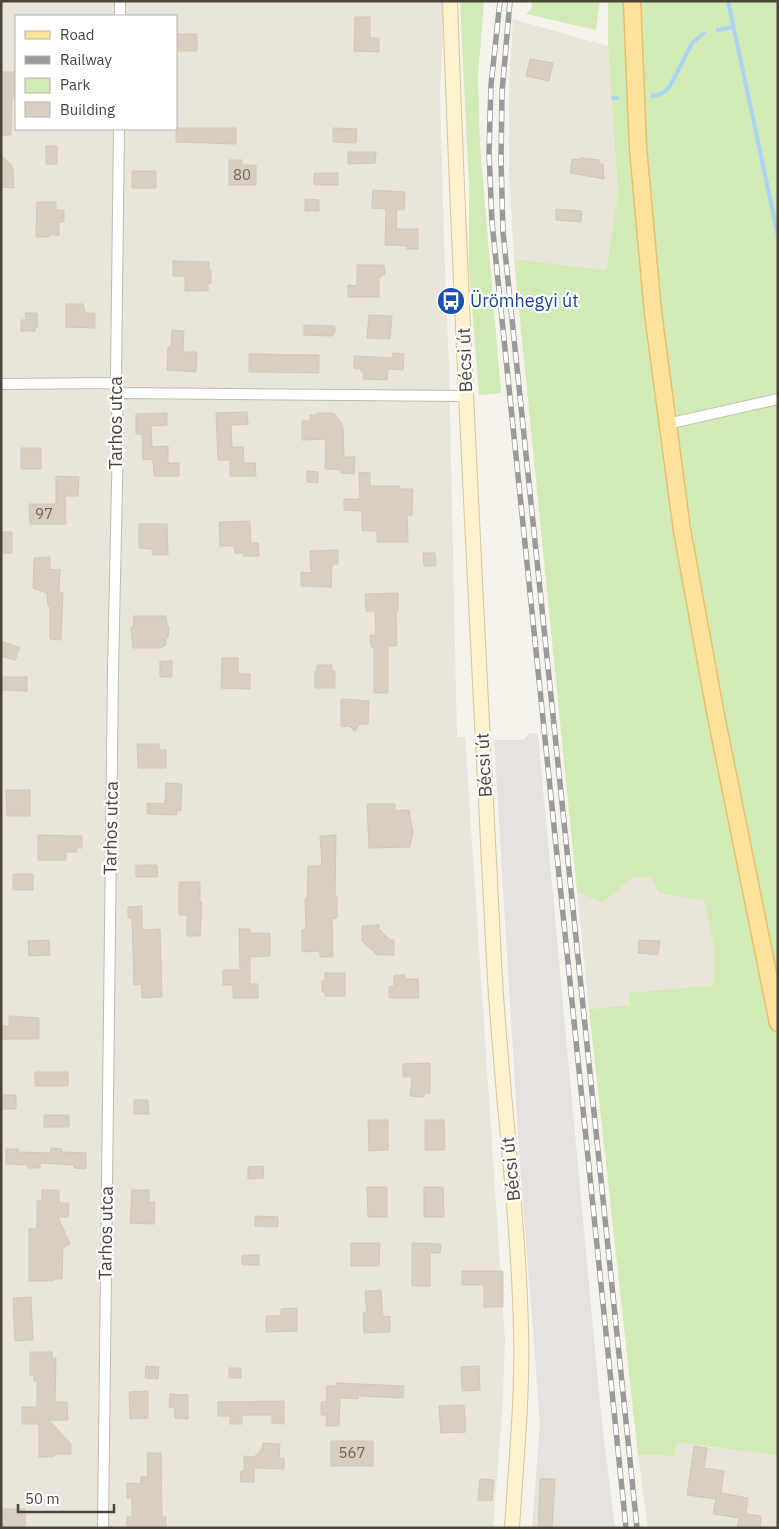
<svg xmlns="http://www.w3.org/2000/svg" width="779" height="1529" viewBox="0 0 779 1529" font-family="'IBM Plex Sans',sans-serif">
<rect width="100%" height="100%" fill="#f6f3ec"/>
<path fill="#eae5da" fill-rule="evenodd" d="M1,1h444l-5,89 4,150 5,127 8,370h8l40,603 -2,61 -10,127h-492zM16,16h160v113h-160z
M513,19l95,27 10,147 -12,77 -92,-11 -5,-85v-88z
M633,877l18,1 9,15 44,6 10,47v39l-85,8 1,12 -41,4 -12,-117 26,11z
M676,1442l102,14v72h-130l-10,-73 37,1z"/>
<path fill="#e6e2dd" d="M529,733l9,1 63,680 14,114h-83l8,-104 -21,-274 -25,-410h29z"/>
<path fill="#d2eab5" d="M460,1h24l-6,75 2,69 21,248 -22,2 -10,-125v-84z
M531,1h69l-4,29 -70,-16 6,-6z
M608,1h170v1455l-101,-14 -2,14 -37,-1 -49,-446 41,-4 -2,-12 86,-8v-39l-10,-46 -45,-7 -8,-15 -18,-1 -30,26 -26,-11 -63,-633 92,11 12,-77 -10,-147z"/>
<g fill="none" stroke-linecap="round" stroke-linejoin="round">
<path stroke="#a9d4f2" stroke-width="4" d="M728,1l50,235
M718,30l15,-3
M652,96c8,-1 13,-3 18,-10l22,-43 12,-10
M613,98h4"/>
</g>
<path fill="#d8cfc1" stroke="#d3c7b4" d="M355,17h15v21h9v14l-25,-1z
M176,34h21v17h-21z
M530,59l23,4 -4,18 -23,-5z
M1,72h15v26h-4l-1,37h-10z
M176,128h60v16l-60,-2z
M333,128l24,1 -1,14 -23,-1z
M46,146h11v18h-11z
M348,152h28l-1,11 -27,1z
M1,155l10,9 2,5 1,19 -13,-1z
M581,158l18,2v4h4l1,15 -34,-6 2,-14 9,1z
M229,160h13v5h14v20h-27z
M132,171h24v17h-24z
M314,173h24v12h-24z
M373,190l32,2 -1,18 -7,-1 -1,20h22v20h-11v-3l-22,-1 1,-36 -14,-1z
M305,199l14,1v11h-14z
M37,202h19v8h8v12h-5v13h-10v2h-13z
M556,209l26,2 -1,11 -25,-2z
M173,261l36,1v8h2v13h-3v8h-23v-15h-12z
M357,265h27l1,9 -6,4v19h-31v-12l9,1z
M66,304h17l2,9h10v15l-29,-1z
M25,313h12l1,14h-3v4h-14v-11h5z
M369,315l23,1 -2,23 -23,-1z
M304,325l31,1v7l-3,3 -28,-1z
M172,330l12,1 -1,21h14l-1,20 -29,-2 1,-23h3z
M393,353l11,1 -1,16 -15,-1 -1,11 -24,-1 1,-7h-3v-3h-7v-13l38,2z
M249,354l70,1v18l-70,-1z
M247,412l1,12 -17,1 1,22h11l1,16h11l1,13h-26v-16h-12l-2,-47z
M167,413v12l-16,1 1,21 16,-1v17h11v13h-25l-1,-17 -10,1 -1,-26h-6v-20z
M317,413h17l9,13 1,31h11l-1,17 -13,-1v-3l-16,-1 1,-30 -24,1v-19h8v-6h7z
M21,448h20v21h-20z
M307,471l11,1v11l-11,-1z
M370,472v14h29v3h14l-1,26h-5l1,27h-31v-11h-15v-20l-18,-1v-11h16l-1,-26z
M56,476l23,1 -1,19h-13l1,28h-36l-1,-20h27z
M250,521l1,22h7l1,13h-16v-3h-8l-1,-7h-14l-1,-24z
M139,524h28l1,31h-15l-1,-6 -13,-1z
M1,532h11v21h-11z
M338,550v14h-6l-1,23 -30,-1v-14l10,1 -1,-22z
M423,553h12l1,13h-12z
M50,557v13l10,-1 -1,24h4l-2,47 -11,-1v-33h-2l-1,-13 -14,-5 1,-30z
M398,593v18h-2l1,35h-9v47h-14v-46h-3l-1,-12h6l-1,-24h-9l-1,-17z
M134,616h32l1,8 2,4 -1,9 -2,2v6l-5,3h-28l-2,-20 2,-1z
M1,641l19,7 -5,12 -14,-4z
M222,658h16v16h12v15l-29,-1z
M160,661h12v16h-12z
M317,665h15v6h3v17h-20v-17l2,-1z
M1,677h26v14l-26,-1z
M341,699l28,2 -1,23h-8l-5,7 -6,-5 -8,1z
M137,744h22v6h7v18h-28z
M166,783l16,1 -1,27 -4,-1v5l-30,-1v-11l18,1z
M6,790h24v26h-23z
M367,804h28v7l14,-1 4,22 -3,15 -41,1z
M38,835l44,1v12h-5v4h-11v8h-28z
M336,835l-1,62h2v21l-5,1 1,38h-13v-6l-18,1v-22h4l-1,-32h2l1,-32h14l-2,-30z
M136,865h21l1,12h-22z
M13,874h20v16h-20z
M179,882h21v20h2l-2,34h-13v-21h-8z
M142,906v24l18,-1 2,68 -20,1 -1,-14 -7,1 -2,-67h-4v-11z
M379,925v4l11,11h4v15h-17l-15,-14v-15z
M239,929h11v4h20v23l-20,1v27h8v14h-25v-13h-10v-15h17z
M49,940l1,15 -21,1 -1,-15z
M639,940l21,1 -2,14 -20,-2z
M325,973h20v23h-20v-4h-3v-11h3z
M394,975h11v4h13l1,19h-30v-11l5,-1z
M9,1016l30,2v21h-38v-13h8z
M430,1063v31l-6,-1v4l-14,-1 2,-19h-9v-13z
M35,1072h33v14h-33z
M1,1095h15v14h-15z
M134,1100h14l1,14h-15z
M44,1115h25v12h-25z
M368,1120h20v30l-19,1z
M425,1120h19l1,30h-20z
M51,1148l11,1v3l24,1v16l-12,-1v-3l-34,-2v5h-12v-3l-22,-1v-15h12v3l32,1z
M263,1166l1,12 -16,1v-12z
M367,1187h20v30h-19z
M424,1187h19l1,30h-20z
M42,1190h17v13h10l-1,14h-10l12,27 -7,4 -1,31h-8v2h-25v-52h8v-28h5z
M132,1190h17v12h6l-1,22 -24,-1z
M255,1216l23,1v10l-23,-1z
M351,1243h29l-1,23h-28z
M412,1243l29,1 -1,9h-10v33h-18z
M242,1255h17v10h-17z
M462,1271h41v36h-19v-22h-22z
M381,1290l2,27 7,-1v16l-26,1 -1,-20h4l-2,-22z
M31,1297l2,43 -18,1 -2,-43z
M297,1308v23l-31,1v-16h15v-7z
M30,1352h22v6h4l-1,44h12l1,18h-19l22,24v10h-17v3h-15v-33h-17v-17h15v-26h-3v-6h-4z
M146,1366l13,1 -1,12 -13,-1z
M479,1366l1,24 -18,1 -1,-24z
M229,1368h12v10h-12z
M336,1383l68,3 -1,12 -45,-2v3l-18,-1 -1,28h-13l1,-11h-6v-13h5l1,-16h9z
M148,1391v27l-18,1 -1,-27z
M170,1394l18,1v24l-13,-1v-10l-6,-1z
M284,1401v23l-12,-1v-8h-30v9h-12v-8h-12v-14z
M464,1405l2,27 -25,1 -2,-27z
M331,1441h42v25h-42z
M263,1443l17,1 -1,14h5v11l-30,-1v14h-14l1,-11h3v-15l10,1 8,-8z
M694,1446l13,2 -3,20 20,3 -3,22 27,5 -2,16 15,2 -1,12h-23l2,-10 -26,-4 3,-15 -29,-4z
M147,1453h14l1,64h4v11h-39v-11h5v-19h-5v-15l14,1v-7h7z
M480,1479l14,1 -2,21 -14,-1z
M540,1479h15l-3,49h-14z
M1,1509h24v19h-22z"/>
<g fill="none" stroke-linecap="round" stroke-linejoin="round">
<defs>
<path id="street" d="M120,16v-15
M1,384l109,-1 12,10 344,3
M667,424l111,-25
M103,1528l10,-857 5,-233 -2,-62 3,-247"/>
<path id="secondary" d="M450,1c11,320 28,640 44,960 6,122 24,244 27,367 2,67 -5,134 -9,200"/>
<path id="primary" d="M632,1l6,147 15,165 29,217 34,186 62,307"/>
</defs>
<use href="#street" stroke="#c2bbae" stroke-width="12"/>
<use href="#secondary" stroke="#d6c79b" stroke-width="16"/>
<use href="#primary" stroke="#e6c16a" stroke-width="19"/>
<use href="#street" stroke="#fff" stroke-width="10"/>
<use href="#secondary" stroke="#fff3cd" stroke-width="14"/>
<use href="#primary" stroke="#ffe39c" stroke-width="16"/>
<defs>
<path id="rail" d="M500,1l-9,84 -2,67 3,70 134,1306
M510,1l-8,91 -1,69 2,71 134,1296"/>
</defs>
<use href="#rail" stroke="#9a9a9a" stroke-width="5.5"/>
<use href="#rail" stroke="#fff" stroke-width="4" stroke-dasharray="11" stroke-linecap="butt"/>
</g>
<defs>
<symbol id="bus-disc" viewBox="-11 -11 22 22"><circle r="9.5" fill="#1a4fb4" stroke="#fff"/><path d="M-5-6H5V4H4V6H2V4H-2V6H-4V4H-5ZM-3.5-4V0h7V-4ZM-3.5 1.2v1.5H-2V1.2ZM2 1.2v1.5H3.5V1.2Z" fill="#fff"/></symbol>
</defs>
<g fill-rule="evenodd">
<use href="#bus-disc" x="435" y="285" width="32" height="32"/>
</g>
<g text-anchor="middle" stroke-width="4.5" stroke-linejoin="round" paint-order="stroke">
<g font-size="15" fill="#6e675b">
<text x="242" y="180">80</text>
<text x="44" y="519">97</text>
<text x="352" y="1458">567</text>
</g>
<g font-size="18" fill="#164399" stroke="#fff" text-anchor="start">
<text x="470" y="307">Ürömhegyi út</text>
</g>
<g font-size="18" fill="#4b4439" stroke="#fff">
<text transform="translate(465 360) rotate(-92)" y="6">Bécsi út</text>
<text transform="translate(116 423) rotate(-90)" y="6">Tarhos utca</text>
<text transform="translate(484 765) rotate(-93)" y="6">Bécsi út</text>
<text transform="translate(111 828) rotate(-89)" y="6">Tarhos utca</text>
<text transform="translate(511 1169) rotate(-96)" y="6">Bécsi út</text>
<text transform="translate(106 1233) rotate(-89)" y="6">Tarhos utca</text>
</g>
</g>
<rect width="779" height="1529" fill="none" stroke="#4b4439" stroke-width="5"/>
<rect x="15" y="15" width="162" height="115" fill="#ffffff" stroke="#b7b4b0"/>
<rect x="25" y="31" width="25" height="8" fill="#ffe39c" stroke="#b7b4b0"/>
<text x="60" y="40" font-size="15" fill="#4b4439">Road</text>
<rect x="25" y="56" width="25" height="8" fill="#9a9a9a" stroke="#b7b4b0"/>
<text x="60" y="65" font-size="15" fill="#4b4439">Railway</text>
<rect x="25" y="78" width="25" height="15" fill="#d2eab5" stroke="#b7b4b0"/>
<text x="60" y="90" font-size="15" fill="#4b4439">Park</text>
<rect x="25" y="102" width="25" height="15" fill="#d8cfc1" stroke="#b7b4b0"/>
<text x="60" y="115" font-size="15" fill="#4b4439">Building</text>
<path d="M18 1504v8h96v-8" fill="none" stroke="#4b4439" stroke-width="2.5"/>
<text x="25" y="1504" font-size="15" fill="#4b4439" stroke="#ffffff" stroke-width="4" paint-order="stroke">50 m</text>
</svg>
